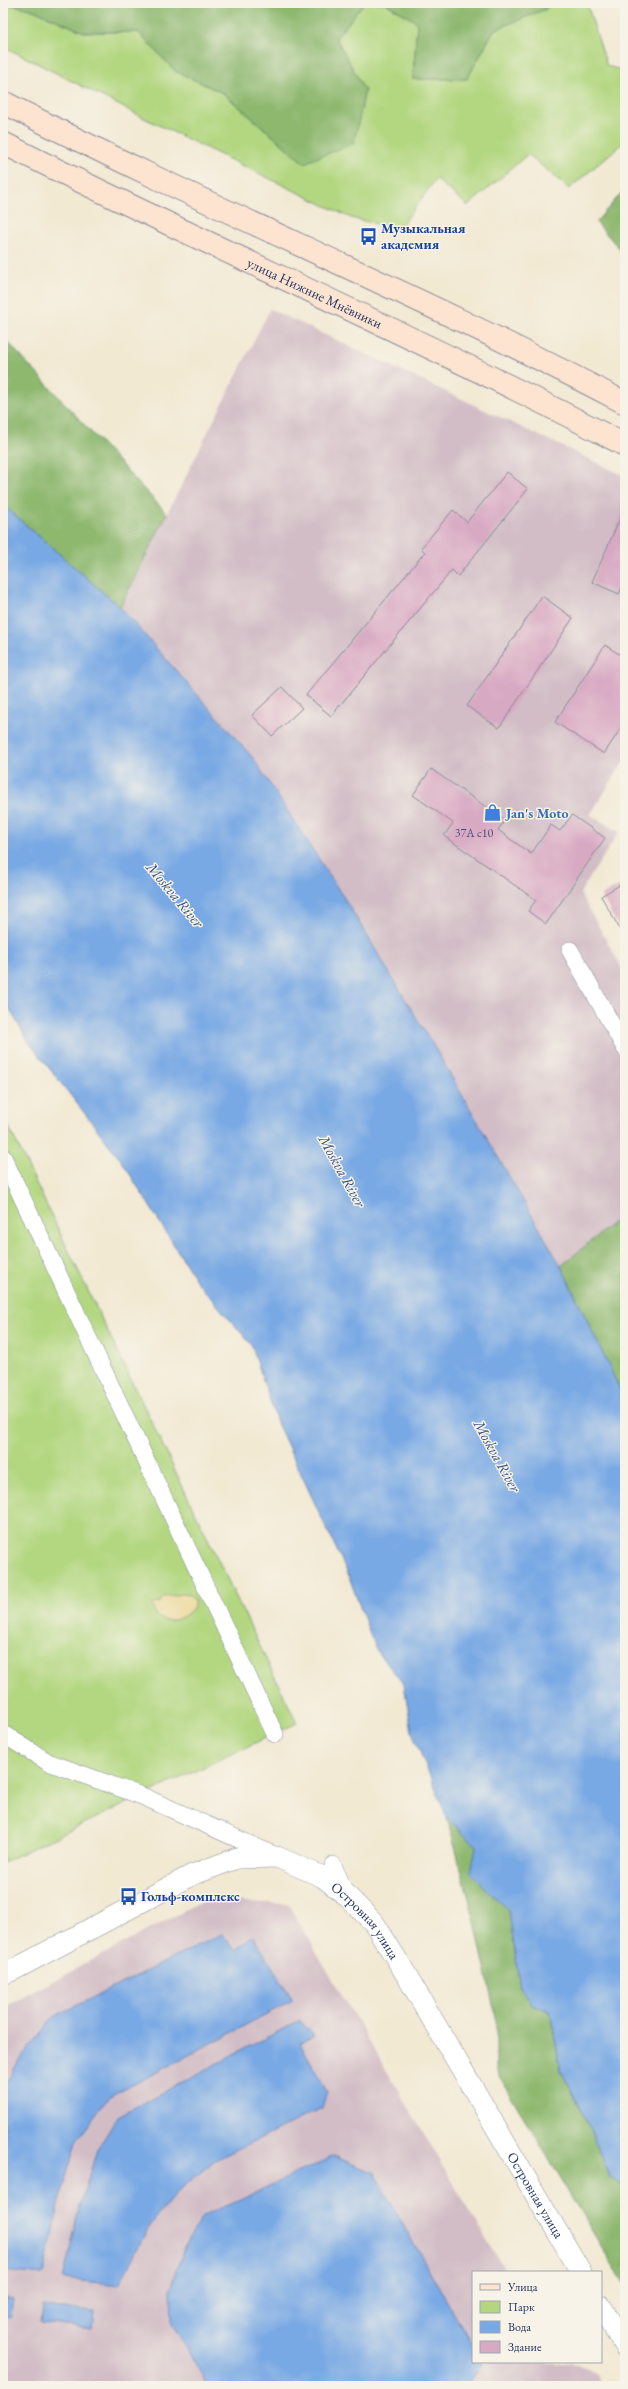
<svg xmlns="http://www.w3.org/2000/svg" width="628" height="2389" viewBox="0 0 628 2389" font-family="'EB Garamond',serif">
<rect width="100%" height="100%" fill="#f7f3e8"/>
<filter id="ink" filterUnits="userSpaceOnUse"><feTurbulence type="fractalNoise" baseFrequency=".025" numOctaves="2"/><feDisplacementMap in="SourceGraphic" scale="8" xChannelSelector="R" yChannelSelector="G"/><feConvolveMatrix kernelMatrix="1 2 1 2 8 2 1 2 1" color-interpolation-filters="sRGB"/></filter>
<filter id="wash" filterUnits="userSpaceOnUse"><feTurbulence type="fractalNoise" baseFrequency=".012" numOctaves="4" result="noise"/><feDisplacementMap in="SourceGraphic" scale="16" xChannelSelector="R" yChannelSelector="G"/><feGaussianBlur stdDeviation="0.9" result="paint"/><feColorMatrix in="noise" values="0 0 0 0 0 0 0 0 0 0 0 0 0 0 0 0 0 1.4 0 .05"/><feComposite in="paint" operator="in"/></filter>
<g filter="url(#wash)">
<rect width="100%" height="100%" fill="#f2e9d3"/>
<path fill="#d2bdc6" d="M270,309l355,167v284l-35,55 29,17 -39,61 45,81v239l-64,53 -122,-211 -93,-154 -93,-143 -133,-151z
M205,1900l83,4 218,368h-33v90h100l22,11 8,13h-600v-375l5,-6z"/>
<path fill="#b2d780" stroke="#66836f" d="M3,3l28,6 53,23h54l37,39 48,22 81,70 61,-72 -29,-53 28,-35h21l32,19 -4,57h54l27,-49 52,-21 2,-6h42l-2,4 19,59 18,5v70l-56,48 -41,-35 -60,52 -32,-27 -37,50 -48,-11 -207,-100 -141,-72z
M3,1115l294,608 -294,139z"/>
<path fill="#8db86e" stroke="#547466" d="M3,3h361l-28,35 29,53 -11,52 -50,20 -81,-70 -48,-22 -37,-39h-54l-53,-23z
M385,3h163l-2,6 -52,21 -27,49h-54l4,-57z
M625,189v66l-29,-33z
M3,334l2,5 162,175 -47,93 -117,-102z
M625,1213v187l-64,-134z
M447,1818l29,28 -5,27 38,38 11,76 12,17 18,7 11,60 19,35 30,70 15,10v100l-129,-215v-53l-23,-104z"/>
<path fill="#eeda9e" stroke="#84847e" d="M183,1594l7,1 4,5v6c-10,16 -39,24 -41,-2l6,-1 5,-6z"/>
<path fill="#79a9e4" stroke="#4a6ca1" d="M3,505l117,102 133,151 93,143 93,154 122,211 64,134v786l-15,-10 -30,-70 -19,-35 -11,-60 -18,-7 -12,-17 -11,-76 -38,-38 5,-27 -29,-28 -35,-86 -8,-47 -29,-37 -27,-74 -70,-149 -27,-81 -54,-62 -76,-122 -93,-119 -25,-43z
M222,1934l13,16 18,-14 40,64 -185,98 -32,44 -14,50 -19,83 -40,-4v-183l17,-29 33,-42z
M300,2020l14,16 -14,7 27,48 -5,17 -107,52 -40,34 -28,36 -28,55 -56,-6 19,-80 15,-49 21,-34z
M334,2156l40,17 99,174v15l9,1 -14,23h-260l-36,-63 -1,-35 13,-40 18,-31z
M3,2298l10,1 -2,18 -8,-1z
M43,2306l51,5 -2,18 -51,-6z"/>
<g id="blocks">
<path fill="#d8a9c3" d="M507,472l21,17 -70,87 -6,-6 -121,146 -25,-21 119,-143 -4,-4 32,-38 14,12z
M625,507v74l-6,13 -27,-12z
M542,596l31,22 -74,110 -32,-22z
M605,645l20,13v64l-21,32 -49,-32z
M282,687l20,21 -30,28 -20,-21z
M431,769l74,51 -7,10 33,24 20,-29 9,6 12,-16 33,23 -59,86 -18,-13 8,-11 -92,-64 9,-13 -40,-28z
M625,882v56l-24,-42z"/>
</g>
</g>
<g filter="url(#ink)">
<use href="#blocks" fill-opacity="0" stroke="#868c98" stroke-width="1"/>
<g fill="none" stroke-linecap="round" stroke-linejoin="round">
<defs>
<path id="minor" d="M570,950l55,98
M3,1157l272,577
M3,1734l45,28 94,34 134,60
M333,1865l13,30"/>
<g id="tertiary">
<path id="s1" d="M3,1974l12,-5 177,-94 45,-17 40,-1 46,20 23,18 28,28 30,48 177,301"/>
<path d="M601,2306l24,41"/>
</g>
<g id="secondary">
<path d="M3,102c205,106 418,193 622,301"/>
<path id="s2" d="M3,143c206,104 418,195 622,302"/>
</g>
</defs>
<use href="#minor" stroke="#868c98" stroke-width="18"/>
<use href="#tertiary" stroke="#868c98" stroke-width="22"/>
<use href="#secondary" stroke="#868c98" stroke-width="24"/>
<use href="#minor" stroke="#fff" stroke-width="17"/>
<use href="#tertiary" stroke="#fff" stroke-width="21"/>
<use href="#secondary" stroke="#fde4d1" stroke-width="22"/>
</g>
</g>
<defs>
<symbol id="bus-bare" viewBox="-9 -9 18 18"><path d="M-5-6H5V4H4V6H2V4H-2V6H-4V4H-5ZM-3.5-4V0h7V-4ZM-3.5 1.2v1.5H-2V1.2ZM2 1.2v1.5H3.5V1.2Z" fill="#1a4fb4" stroke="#f7f3e8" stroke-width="2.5" paint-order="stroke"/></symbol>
<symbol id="shop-bare" viewBox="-9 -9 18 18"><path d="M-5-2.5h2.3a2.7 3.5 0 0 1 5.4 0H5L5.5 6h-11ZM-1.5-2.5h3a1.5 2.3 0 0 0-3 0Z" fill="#3f7fe0" stroke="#f7f3e8" stroke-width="2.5" paint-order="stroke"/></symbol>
</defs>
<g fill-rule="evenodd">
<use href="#bus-bare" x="356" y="224" width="25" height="25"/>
<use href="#shop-bare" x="480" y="800" width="25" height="25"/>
<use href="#bus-bare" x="116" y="1884" width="25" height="25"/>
</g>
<g text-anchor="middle" stroke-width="3" stroke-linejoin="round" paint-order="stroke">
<g font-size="12" fill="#4a4e77">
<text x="474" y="837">37А с10</text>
</g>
<g font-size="14" font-weight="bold" fill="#164399" stroke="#f7f3e8" text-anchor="start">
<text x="381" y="233">Музыкальная<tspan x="381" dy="16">академия</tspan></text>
<text x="141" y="1901">Гольф-комплекс</text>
</g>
<g font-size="14" fill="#1b2f5e" stroke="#f7f3e8">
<text dy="5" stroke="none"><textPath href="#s2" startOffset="346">улица Нижние Мнёвники</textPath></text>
<text dy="5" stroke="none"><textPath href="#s1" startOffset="413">Островная улица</textPath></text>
<text dy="5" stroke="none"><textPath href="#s1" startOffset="737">Островная улица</textPath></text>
</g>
<g font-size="14" font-weight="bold" fill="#366cbe" stroke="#f7f3e8" text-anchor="start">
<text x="506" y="818">Jan's Moto</text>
</g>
<g font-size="15" font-style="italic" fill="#375486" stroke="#f7f3e8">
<text transform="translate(175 895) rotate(50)" y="5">Moskva River</text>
<text transform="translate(342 1171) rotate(61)" y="5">Moskva River</text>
<text transform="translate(497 1456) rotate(61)" y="5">Moskva River</text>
</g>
</g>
<rect width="628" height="2389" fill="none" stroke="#f7f3e8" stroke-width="16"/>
<rect x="472" y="2271" width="130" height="92" fill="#f7f3e8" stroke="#9fa5b1"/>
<rect x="480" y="2284" width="20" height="6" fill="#fde4d1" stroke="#9fa5b1"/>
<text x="508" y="2291" font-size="12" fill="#1b2f5e">Улица</text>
<rect x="480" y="2301" width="20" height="12" fill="#b2d780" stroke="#9fa5b1"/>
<text x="508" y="2311" font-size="12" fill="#1b2f5e">Парк</text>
<rect x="480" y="2321" width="20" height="12" fill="#79a9e4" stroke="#9fa5b1"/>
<text x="508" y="2331" font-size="12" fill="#1b2f5e">Вода</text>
<rect x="480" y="2341" width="20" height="12" fill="#d8a9c3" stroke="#9fa5b1"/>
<text x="508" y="2351" font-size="12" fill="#1b2f5e">Здание</text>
</svg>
